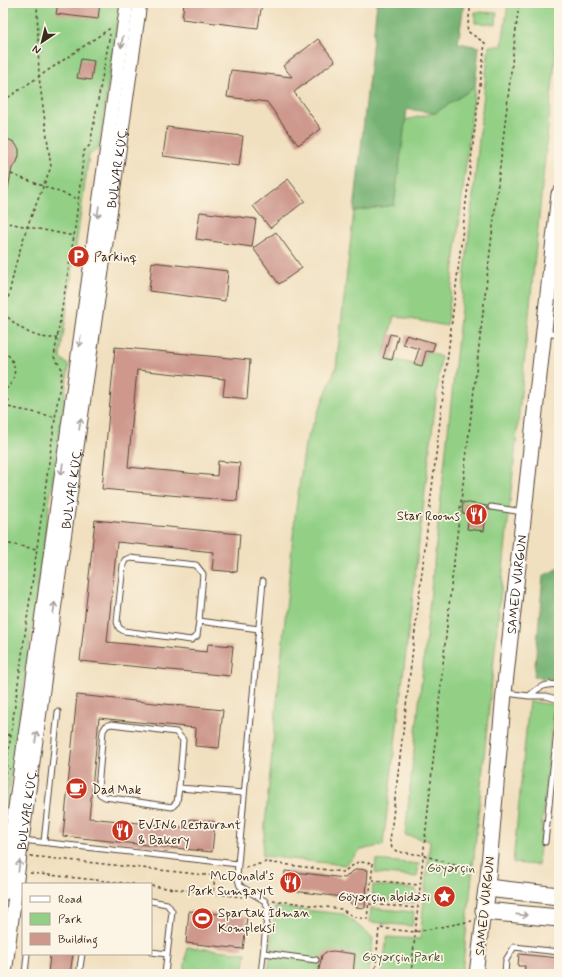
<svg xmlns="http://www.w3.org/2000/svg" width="562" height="977" viewBox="0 0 562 977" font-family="Mynerve,sans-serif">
<rect width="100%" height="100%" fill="#fcf5e5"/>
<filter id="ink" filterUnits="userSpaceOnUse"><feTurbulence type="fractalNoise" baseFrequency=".025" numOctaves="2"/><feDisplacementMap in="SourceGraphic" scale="8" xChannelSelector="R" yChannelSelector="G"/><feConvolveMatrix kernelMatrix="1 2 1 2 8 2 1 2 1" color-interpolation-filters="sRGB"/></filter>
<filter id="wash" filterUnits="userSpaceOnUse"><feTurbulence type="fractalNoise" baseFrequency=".012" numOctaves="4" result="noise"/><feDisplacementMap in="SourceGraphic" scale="16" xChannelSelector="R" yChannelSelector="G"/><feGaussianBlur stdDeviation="0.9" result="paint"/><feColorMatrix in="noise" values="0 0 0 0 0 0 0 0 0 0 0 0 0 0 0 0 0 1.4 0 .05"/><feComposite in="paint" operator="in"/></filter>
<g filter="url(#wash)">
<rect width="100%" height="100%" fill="#f1e0c0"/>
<path fill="#93d086" stroke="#677d52" d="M3,3h117l-21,145 -10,7 -29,202 9,9 -66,466z
M508,3l51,4v13l-97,954h-80l5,-37 33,2 10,-98 -25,-6 84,-789h13z
M475,12l22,1 -1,11 -21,-1z
M475,87l-28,239 -53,-10 -11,41 39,9 4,-15 15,6 -58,488 -22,5 -15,15 -84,-9 33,-340 10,-72 31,-76 18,-157 40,-6 11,-85 30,-7z
M529,701l25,4 -16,160 -25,-2z
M376,860l43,4 -2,13 -42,-4z
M373,885l43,4 -1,14 -43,-4z
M275,907l69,7 29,24 -4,36h-101z
M371,908l43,4 -2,14 -42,-4z
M187,947l59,6 -3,21h-59z"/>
<path fill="#76b273" stroke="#586e48" d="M377,3l87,1 -6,39 21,4 -4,40 -40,26 -28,-4 -13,96 -40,6z
M559,568v112l-25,-3 9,-101z"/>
<g id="blocks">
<path fill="#ce988d" d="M58,3h42l-2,16 -42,-5z
M184,3h78l-4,25 -76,-9z
M318,39l17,22 -41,31 27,37 -23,16 -31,-43 -40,-5 4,-27 61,7 -9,-11z
M81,59l13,2 -3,19 -14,-2z
M167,127l76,9 -4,30 -76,-10z
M3,137l11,5 5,7v7l-2,6 -5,6 -5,26h-4z
M288,179l17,22 -35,27 -17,-22z
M200,212l56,7 -4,28 -56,-8z
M276,232l26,36 -23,16 -26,-36z
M152,262l76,9 -3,30 -76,-10z
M390,334l8,2 -6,24 -9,-2z
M406,335l29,8 -3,9 -6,-1 -4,15 -8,-2 5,-15 -16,-5z
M115,347l135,13 -3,39 -24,-3 2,-17 -88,-9 -9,97 89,9 1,-15 22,2 -3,38 -135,-12z
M463,502l24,4 -3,25 -17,-2 2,-15 -7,-1z
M95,520l145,14 -3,38 -25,-2 2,-18 -97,-10 -10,100 100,10 1,-8 25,2 -3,30 -150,-15z
M77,695l146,15 -4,38 -24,-2 1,-18 -97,-10 -10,100 100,10 1,-9 25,3 -3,30 -149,-16z
M358,869l10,1 -3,38 -10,-1 -12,-10 -59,-7 1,-19 60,7 6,-6z
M189,911l58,6 -4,32 -57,-6z
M333,951l22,3 -2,20h-35l4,-19 4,-3z
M50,954h23l-3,20h-22z
M519,954l40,4v16h-35l1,-8h-7z"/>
</g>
</g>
<g filter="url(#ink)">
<use href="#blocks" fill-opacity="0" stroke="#564536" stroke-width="1"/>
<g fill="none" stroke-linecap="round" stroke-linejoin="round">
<defs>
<path id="lane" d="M544,332l15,2
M491,507l32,5
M199,621l4,-47 -7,-9 -66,-7 -5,2 -2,5 -6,57 2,6 5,3 67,9 6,-4 2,-15 60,8
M506,693l23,3c10,-9 16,-13 30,-11
M529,696h17l13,4
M179,788l4,-48 -7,-8 -65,-8 -5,2 -3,5 -5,58 2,5 5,3 67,10 5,-5 2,-14 65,5
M22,840l216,24
M44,842l14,-130
M545,842l14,-129
M151,901l16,3 5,7 -7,63
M151,952l16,2
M264,953l52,7
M25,974l2,-20
M79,974l3,-20
M261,974l7,-66 -3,-7 -25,-15 -3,-10 26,-295
M505,974l1,-14 8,-13 45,5"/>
<g id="secondary">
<path d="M3,894l124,-891"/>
<path id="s1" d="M5,974l15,-119 42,-302 78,-550"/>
<path d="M476,974l8,-63"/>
</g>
<g id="primary">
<path id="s2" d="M487,888l17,-195 55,-499"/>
</g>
<path id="highway" d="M559,896l-72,-8 -3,23 75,7"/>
</defs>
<use href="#lane" stroke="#564536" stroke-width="7"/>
<use href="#secondary" stroke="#564536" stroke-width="15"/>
<use href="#primary" stroke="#564536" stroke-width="17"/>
<use href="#highway" stroke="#564536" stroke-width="19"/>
<path stroke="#564536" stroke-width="1.5" stroke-dasharray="3 3" stroke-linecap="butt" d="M471,3l-4,28 18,12 -95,798 2,7 6,4 25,3 53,17
M3,101l109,-74
M11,174l67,25
M3,222l71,14
M3,313c18,16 29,26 54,25
M3,321l13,-58 11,-36 24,-60 -12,-90 -2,-74
M3,351c15,10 15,28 2,39
M3,388l5,13 -5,14
M3,406l53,11
M3,543l34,6
M3,730l7,6
M3,767l7,2
M3,791l59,-422 -8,-12 20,-121 10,-85 6,-6 20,-111
M30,856l185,20 -2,17
M246,868l20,-6 77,10 15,-10 15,1 -6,56 -13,-2 -13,-8 -69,-9
M30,873l104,11
M215,876l15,-4
M372,880l47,5
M151,886l91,11
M369,904l48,4
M375,974l4,-46 36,4 57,-11
M411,974l40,-387 68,-584"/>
<use href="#lane" stroke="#fff" stroke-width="5"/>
<use href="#secondary" stroke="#fff" stroke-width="13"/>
<use href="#primary" stroke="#fff" stroke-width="15"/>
<use href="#highway" stroke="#fff" stroke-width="17"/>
</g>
<defs><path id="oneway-shaft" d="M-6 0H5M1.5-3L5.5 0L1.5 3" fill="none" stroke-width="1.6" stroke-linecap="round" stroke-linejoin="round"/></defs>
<g stroke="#a79f9a">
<use href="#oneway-shaft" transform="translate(122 42) rotate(98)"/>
<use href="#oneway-shaft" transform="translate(98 212) rotate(98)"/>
<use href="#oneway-shaft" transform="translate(80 341) rotate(98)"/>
<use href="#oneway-shaft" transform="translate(80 424) rotate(-82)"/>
<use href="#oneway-shaft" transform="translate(62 469) rotate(98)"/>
<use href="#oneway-shaft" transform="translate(54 608) rotate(-82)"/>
<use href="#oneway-shaft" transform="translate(36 737) rotate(-82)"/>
<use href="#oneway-shaft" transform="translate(19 866) rotate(-84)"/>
<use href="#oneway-shaft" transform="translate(522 915) rotate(6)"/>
</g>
</g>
<defs>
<symbol id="parking-disc" viewBox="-11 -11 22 22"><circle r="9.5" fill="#c8321e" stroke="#fcf5e5"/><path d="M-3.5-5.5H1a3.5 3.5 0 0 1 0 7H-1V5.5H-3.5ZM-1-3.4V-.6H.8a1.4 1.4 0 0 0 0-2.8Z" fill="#fff"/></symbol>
<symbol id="restaurant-disc" viewBox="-11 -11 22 22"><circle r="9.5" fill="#c8321e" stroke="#fcf5e5"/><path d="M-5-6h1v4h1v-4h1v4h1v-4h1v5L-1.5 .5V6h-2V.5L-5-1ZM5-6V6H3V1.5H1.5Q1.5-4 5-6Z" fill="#fff"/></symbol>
<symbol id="cafe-disc" viewBox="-11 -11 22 22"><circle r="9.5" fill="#c8321e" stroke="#fcf5e5"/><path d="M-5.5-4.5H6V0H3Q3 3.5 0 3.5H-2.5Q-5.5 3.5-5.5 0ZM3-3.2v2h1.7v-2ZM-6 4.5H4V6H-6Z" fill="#fff"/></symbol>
<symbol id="sight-disc" viewBox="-11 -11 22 22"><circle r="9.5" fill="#c8321e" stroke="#fcf5e5"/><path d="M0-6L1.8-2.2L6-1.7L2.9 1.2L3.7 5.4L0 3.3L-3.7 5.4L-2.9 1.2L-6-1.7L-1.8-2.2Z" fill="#fff"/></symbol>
<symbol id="stadium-disc" viewBox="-11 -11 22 22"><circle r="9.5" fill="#c8321e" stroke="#fcf5e5"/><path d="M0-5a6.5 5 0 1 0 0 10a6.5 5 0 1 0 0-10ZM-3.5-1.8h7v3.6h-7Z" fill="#fff"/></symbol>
</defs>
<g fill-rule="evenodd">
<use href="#parking-disc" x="66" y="244" width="25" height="25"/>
<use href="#restaurant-disc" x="464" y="502" width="25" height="25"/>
<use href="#cafe-disc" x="64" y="776" width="25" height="25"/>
<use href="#restaurant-disc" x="110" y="818" width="25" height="25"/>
<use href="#restaurant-disc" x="278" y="870" width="25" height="25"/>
<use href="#sight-disc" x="432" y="884" width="25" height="25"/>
<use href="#stadium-disc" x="190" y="906" width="25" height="25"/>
</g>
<g text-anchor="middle" stroke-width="3.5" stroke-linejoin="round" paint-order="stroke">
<g font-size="13" fill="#3b2a1e" stroke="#fcf5e5">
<text dy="5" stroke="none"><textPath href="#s1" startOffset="814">BULVAR KÜÇ.</textPath></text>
<text dy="5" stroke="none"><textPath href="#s1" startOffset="490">BULVAR KÜÇ.</textPath></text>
<text dy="5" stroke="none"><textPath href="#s2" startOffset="305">SAMED VURGUN</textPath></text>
<text dy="5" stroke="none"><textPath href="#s1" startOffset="166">BULVAR KÜÇ.</textPath></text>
<text transform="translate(484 906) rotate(-84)" y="5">SAMED VURGUN</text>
</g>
<g font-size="13" fill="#3b2a1e" stroke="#fcf5e5" text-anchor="start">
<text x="94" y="261">Parkinq</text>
<text x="460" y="520" text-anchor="end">Star Rooms</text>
<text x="92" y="794">Dad Mak</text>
<text x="138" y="829">EVIN6 Restaurant<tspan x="138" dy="15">&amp; Bakery</tspan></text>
<text x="274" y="880" text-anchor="end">McDonald's<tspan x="274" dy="15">Park Sumqayıt</tspan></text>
<text x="430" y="901" text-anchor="end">Göyərçin abidəsi</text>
<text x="218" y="917">Spartak İdman<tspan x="218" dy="15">Kompleksi</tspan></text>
</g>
<g font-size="13" fill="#515438" stroke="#fcf5e5">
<text x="451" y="872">Göyərçin</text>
<text x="403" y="961">Göyərçin Parkı</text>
</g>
</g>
<rect width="562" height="977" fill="none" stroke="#fcf5e5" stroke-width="16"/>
<rect x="22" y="883" width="130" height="72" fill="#fcf5e5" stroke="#afa495"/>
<rect x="30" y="896" width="20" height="6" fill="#ffffff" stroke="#afa495"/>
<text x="58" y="903" font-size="12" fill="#3b2a1e">Road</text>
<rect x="30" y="913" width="20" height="12" fill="#93d086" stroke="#afa495"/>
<text x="58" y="923" font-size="12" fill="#3b2a1e">Park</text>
<rect x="30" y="933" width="20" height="12" fill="#ce988d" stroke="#afa495"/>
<text x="58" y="943" font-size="12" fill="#3b2a1e">Building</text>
<g transform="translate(42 42) rotate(215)" stroke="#fcf5e5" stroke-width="3" paint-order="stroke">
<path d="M0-3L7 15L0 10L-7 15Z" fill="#3b2a1e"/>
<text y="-6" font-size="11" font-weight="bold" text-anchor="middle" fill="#3b2a1e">N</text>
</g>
</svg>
